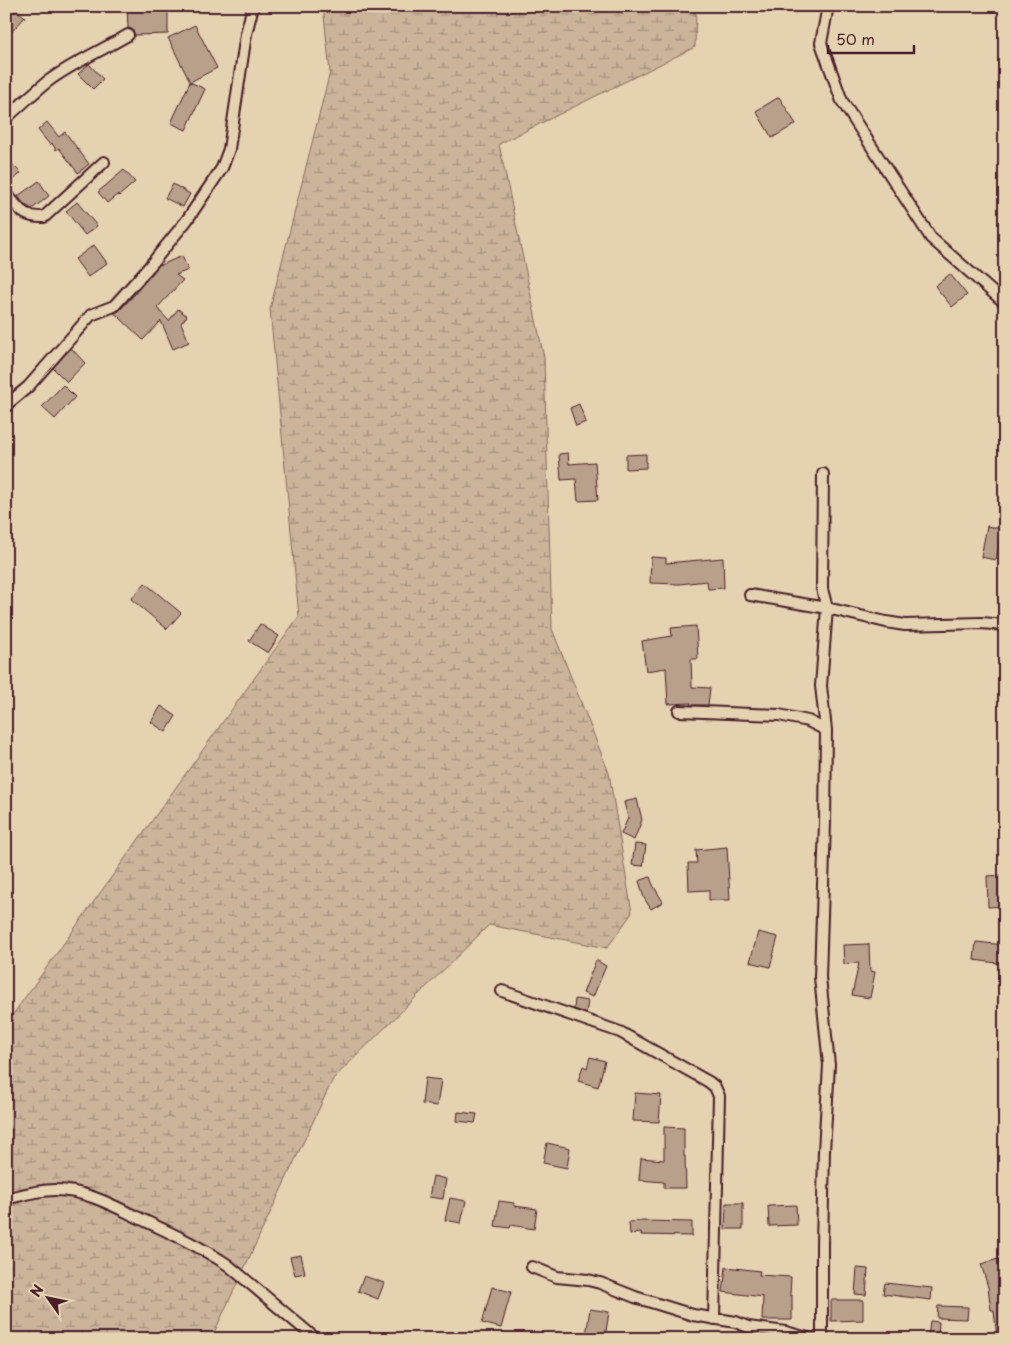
<svg xmlns="http://www.w3.org/2000/svg" width="1011" height="1345" viewBox="0 0 1011 1345" font-family="'Playpen Sans',sans-serif">
<defs>
<pattern id="wetland-marsh" width="20" height="14" patternUnits="userSpaceOnUse" patternTransform="scale(1.25)"><rect width="20" height="14" fill="#cbb49a"/><path d="M1 5h8M5 5V1M11 12h8M15 12V8" fill="none" stroke="#a7927e"/></pattern>
</defs>
<rect width="100%" height="100%" fill="#e4d2b0"/>
<filter id="ink" filterUnits="userSpaceOnUse"><feTurbulence type="fractalNoise" baseFrequency=".02" numOctaves="2"/><feDisplacementMap in="SourceGraphic" scale="10" xChannelSelector="R" yChannelSelector="G"/><feConvolveMatrix kernelMatrix="1 2 1 2 8 2 1 2 1" color-interpolation-filters="sRGB"/></filter>
<g filter="url(#ink)">
<path fill="url(#wetland-marsh)" stroke="#8a6a62" d="M323,6h372l1,2 -1,39 -196,97 45,214 8,271 57,144 23,140 -25,35 -118,-23 -156,154 -122,260h-205v-315l293,-408 -29,-307 60,-237z"/>
<path fill="#b9a08b" stroke="#4a1f2b" d="M6,6h6l13,11 -19,21z
M127,6h41v28l-33,1 -3,-6 -4,-1z
M195,25l22,43 -27,14 -22,-44z
M89,64l14,15 -10,10 -15,-15z
M190,82l15,7 -19,41 -15,-7z
M779,97l17,27 -24,14 -16,-27z
M47,122l12,15 6,-5 24,32 -11,9 -19,-25 -3,2 -4,-7 -2,2 -12,-15z
M6,158l15,15 -14,13h-1z
M124,170l11,12 -16,14 -1,-2 -11,9 -9,-11z
M39,181l10,15 -17,13 -8,-5 -6,-8z
M173,184l17,10 -7,13 -18,-9z
M77,202l20,24 -12,9 -19,-24z
M94,245l13,18 -19,14 -13,-18z
M182,256l6,14 -12,5 7,5 -26,28 12,13 9,-12 9,7 -6,7 8,19 -16,7 -12,-28 -18,19 -25,-24 -4,-3 5,-2 15,-16 26,-31 1,1z
M950,274l17,21 -15,12 -17,-21z
M71,348l14,15 -18,19 -14,-14z
M63,385l12,12 -20,22 -13,-12z
M579,404l7,18 -10,4 -6,-18z
M568,453l1,11 26,-2 3,38 -20,1 -2,-22 -15,1 -2,-26z
M646,454v14l-20,1v-14z
M987,526l15,3 -6,31 -15,-3z
M651,557l15,1v5l57,-5 1,30 -16,1 -1,-8 -28,3 -29,-1z
M145,583l36,30 -14,16 -36,-30z
M260,624l19,12 -11,17 -19,-12z
M696,626l2,33h-7l1,28 18,1 -2,17h-18l1,-2 -23,1 -2,-36 -20,3 -4,-30 30,-5 -1,-8z
M161,706l15,10 -10,16 -15,-10z
M637,799l5,21 -8,20 -13,-6 7,-16 -4,-16z
M635,844l11,1 -3,21 -11,-1z
M727,847l3,53h-21v-10l-20,1 -1,-28h9l-1,-13z
M1005,875v31l-17,1 -1,-31z
M650,877l3,8 10,17 -12,7 -7,-11 -5,-17z
M758,932l20,5 -8,30 -20,-5z
M976,942l29,3v19l-31,-4z
M869,944l1,27 5,1 -5,26 -18,-3 7,-32 -15,1 -1,-19z
M596,960l10,6 -13,31 -10,-4z
M575,999l13,2 -2,12 -12,-4z
M590,1057l15,4 -7,26 -20,-6 5,-15 4,2z
M425,1078l16,2 -4,26 -15,-2z
M635,1093l26,2 -2,27 -26,-1z
M458,1112l19,2 -2,9 -18,-2z
M664,1127l20,1v28h1l1,32h-22v-6l-25,-2 2,-22 23,2z
M547,1143l23,5 -3,20 -24,-5z
M433,1176l13,3 -3,20 -14,-2z
M450,1198l16,3 -5,22 -16,-3z
M499,1201l15,2v3l23,3 -3,20 -23,-4 -1,3 -15,-2z
M726,1203h17v26h-18z
M796,1205l1,20 -28,1 -1,-20z
M642,1221l50,1v14l-51,-1v-2l-11,1 -1,-12z
M301,1255l4,18 -10,2 -5,-18z
M998,1259l7,22v58h-8l-3,-29h-3l-3,-23 -7,-23z
M726,1267l34,4 -1,4 32,2 -1,18h2v25h-30l1,-23 -40,-5z
M857,1268l11,1 -2,26 -11,-1z
M364,1276l20,7 -6,16 -20,-8z
M885,1283l47,5 -1,12 -48,-6z
M492,1287l19,5 -10,36 -19,-5z
M831,1300h32v20l-32,1z
M938,1306l30,1 -1,12 -30,-1z
M590,1309l19,3 -4,26 -19,-3z
M930,1321l9,1 -1,17h-10z"/>
<g fill="none" stroke-linecap="round" stroke-linejoin="round">
<defs>
<path id="minor" d="M828,6l-7,37 21,58 89,137 74,65
M6,118c14,-12 27,-25 41,-36 25,-19 54,-31 81,-47
M6,193c13,15 16,25 38,24l60,-55
M6,405l22,-18 63,-72 23,-9 35,-39 38,-47 35,-52 7,-19 17,-115 7,-28
M750,595l77,13 59,14 19,3 76,-2 24,2
M679,711l100,4 29,6 18,9
M502,991l118,41 89,50 6,5 4,9 -5,223
M6,1199c16,-4 32,-9 49,-9 31,0 59,16 86,29 30,14 60,28 87,46l88,74
M532,1267l25,10 31,3 12,3 35,14 58,18 43,7 12,5 38,5 25,7
M822,1339v-94l2,-94 5,-86 -9,-88 5,-154 1,-93 -5,-44 6,-78 -5,-19 1,-115"/>
</defs>
<use href="#minor" stroke="#4a1f2b" stroke-width="14"/>
<use href="#minor" stroke="#e4d2b0" stroke-width="10"/>
</g>
</g>
<rect width="1011" height="1345" fill="none" stroke="#e4d2b0" stroke-width="25"/>
<rect x="12" y="12" width="986" height="1320" fill="none" stroke="#4a1f2b" stroke-width="2" filter="url(#ink)"/>
<g transform="translate(48 1298) rotate(303)" stroke="#e4d2b0" stroke-width="4" paint-order="stroke">
<path d="M0-4L9 19L0 12L-9 19Z" fill="#4a1f2b"/>
<text y="-8" font-size="14" font-weight="bold" text-anchor="middle" fill="#4a1f2b">N</text>
</g>
<path d="M828 45v8h86v-8" fill="none" stroke="#4a1f2b" stroke-width="2.5"/>
<text x="836" y="45" font-size="15" fill="#4a1f2b" stroke="#e4d2b0" stroke-width="4" paint-order="stroke">50 m</text>
</svg>
